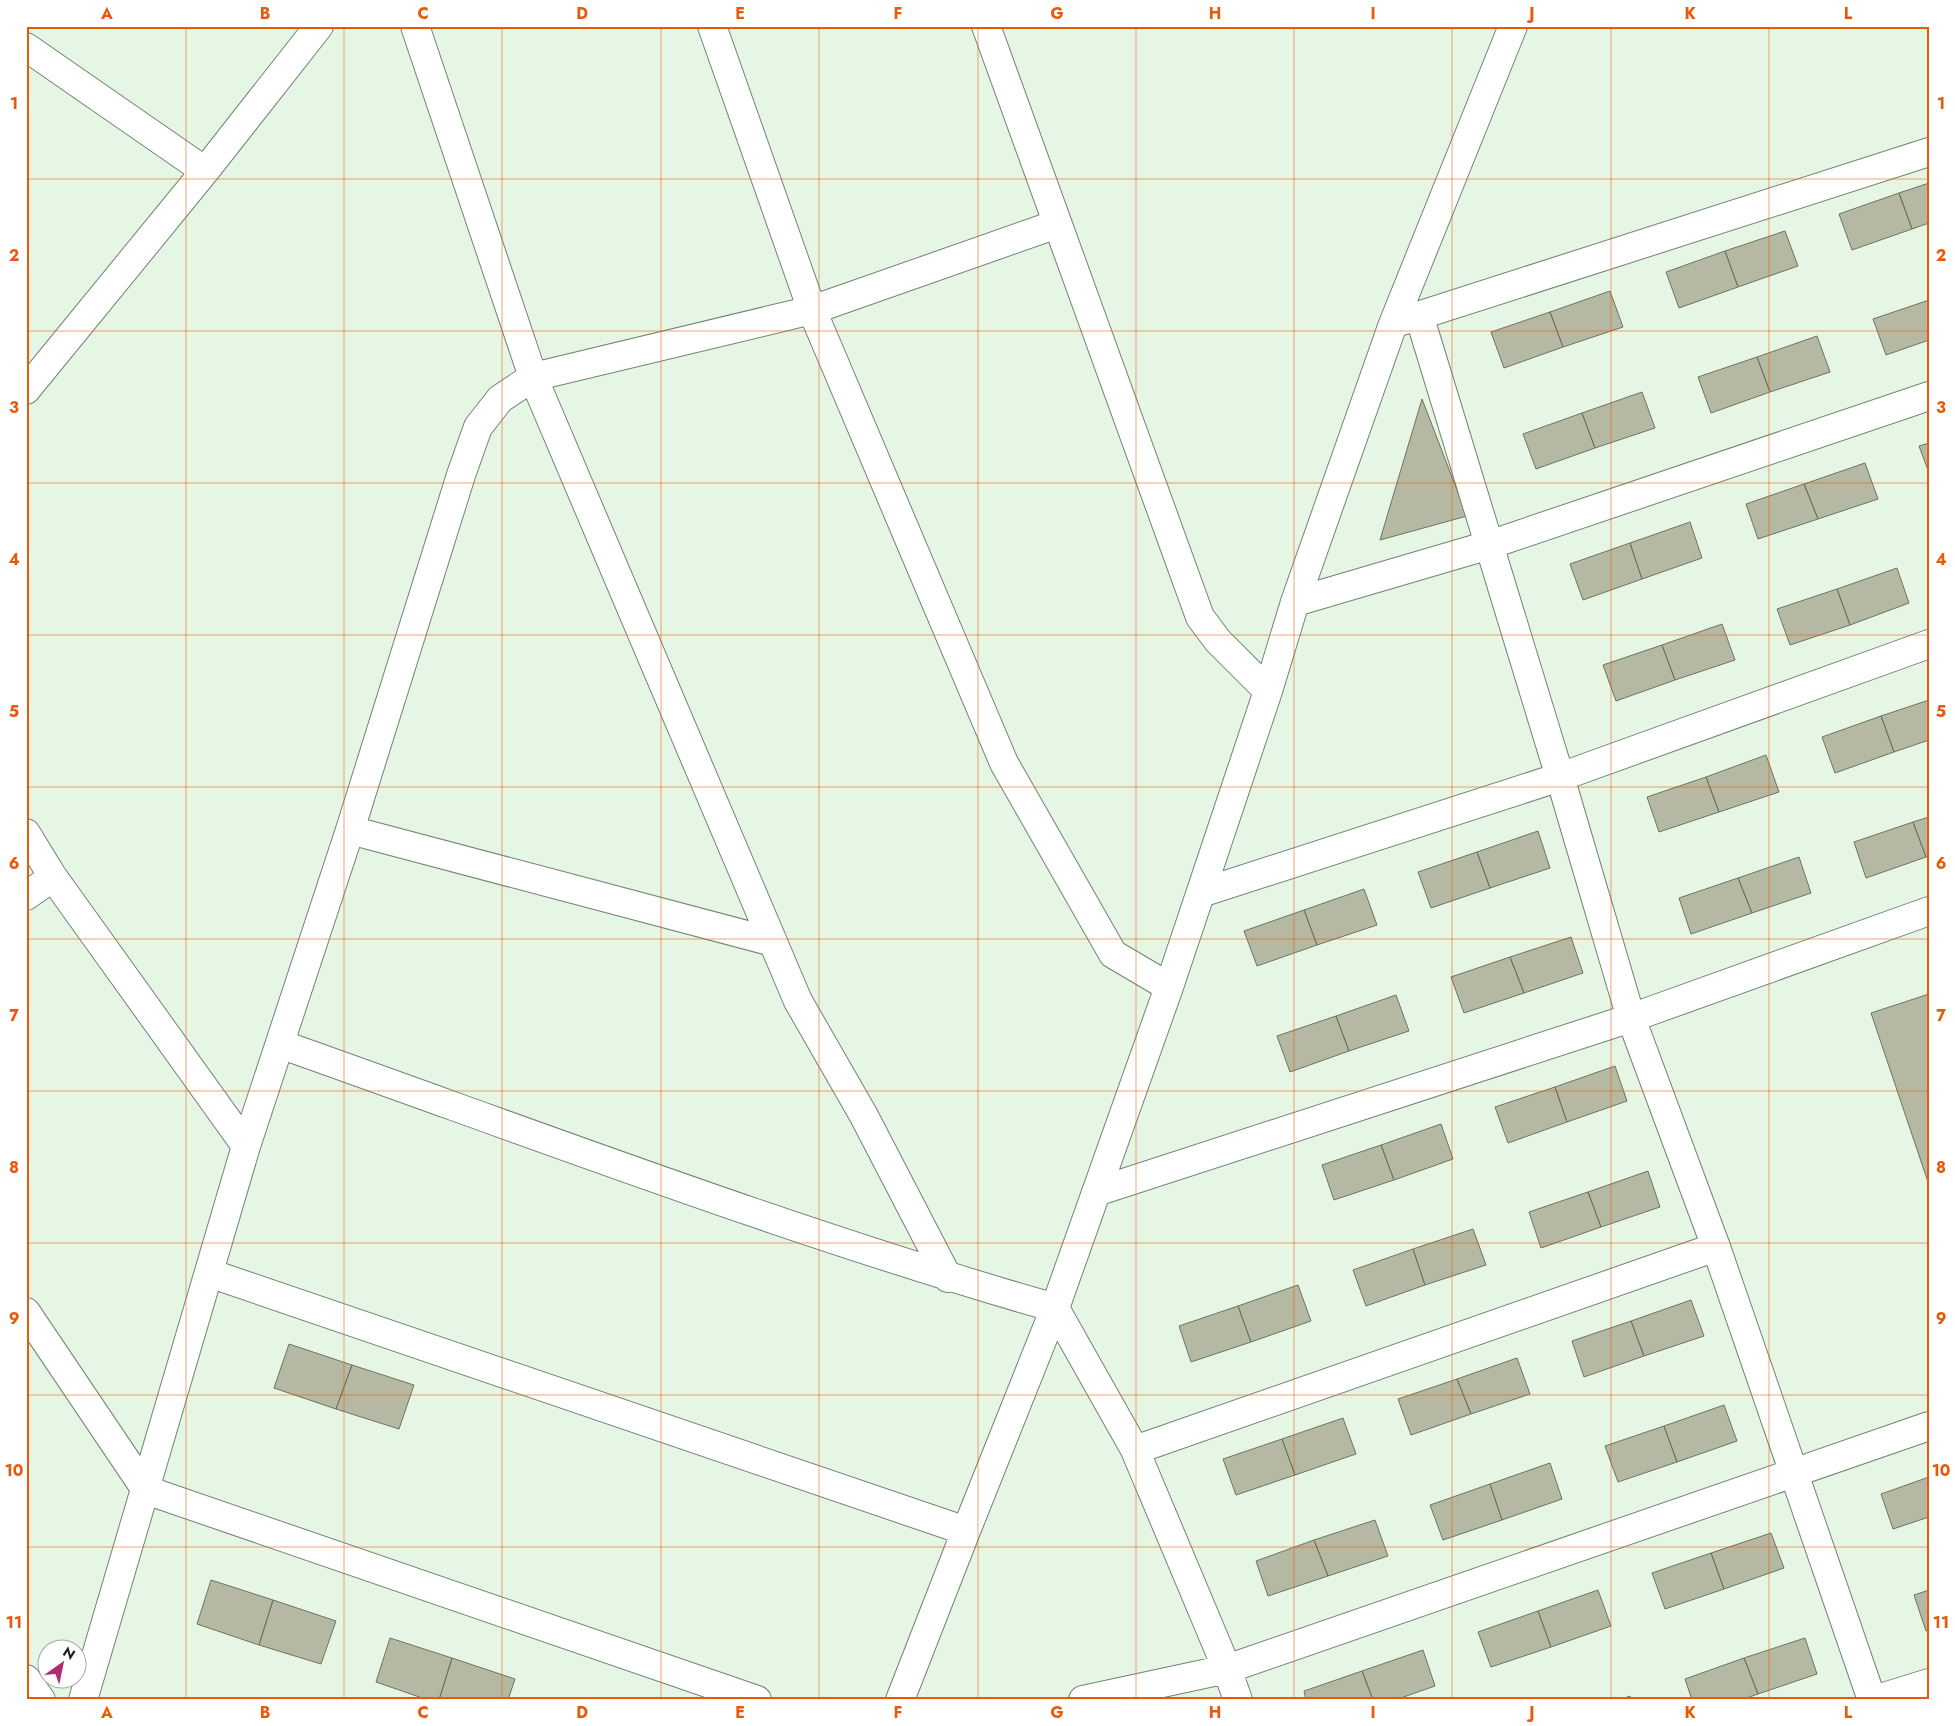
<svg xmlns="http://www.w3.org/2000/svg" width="1955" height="1726" viewBox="0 0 1955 1726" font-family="Jost,sans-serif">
<rect width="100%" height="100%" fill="#e5f7e4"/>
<path fill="#b5b8a2" stroke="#70735e" d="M1929,183v40l-17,6 -13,-36z
M1899,193l13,36 -60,21 -13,-36z
M1785,231l13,35 -60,21 -13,-36z
M1725,251l13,36 -59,21 -13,-36z
M1610,291l13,36 -60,20 -13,-35z
M1929,300v40l-43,15 -13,-36z
M1550,312l13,35 -59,21 -13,-36z
M1817,336l13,36 -60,20 -13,-35z
M1757,357l13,35 -59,21 -13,-36z
M1642,392l13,36 -60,20 -13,-35z
M1422,399l45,117 -87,24z
M1582,413l13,35 -59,21 -13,-35z
M1929,443v30l-10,-27z
M1865,463l13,36 -60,20 -14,-35z
M1804,484l14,35 -60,20 -12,-35z
M1690,522l12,36 -60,21 -12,-36z
M1630,543l12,36 -59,21 -13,-36z
M1897,568l12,35 -59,22 -13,-36z
M1837,589l13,36 -60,20 -13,-36z
M1722,624l13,36 -60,20 -13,-35z
M1662,645l13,35 -59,21 -13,-36z
M1929,700v40l-35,12 -13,-36z
M1881,716l13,36 -59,21 -13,-36z
M1766,755l13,37 -60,20 -13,-35z
M1706,777l13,35 -60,20 -12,-35z
M1929,817v40h-3l-13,-35z
M1913,822l13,35 -60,21 -12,-36z
M1538,831l12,37 -60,20 -13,-36z
M1477,852l13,36 -59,20 -13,-36z
M1799,857l12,36 -59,20 -14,-35z
M1738,878l14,35 -61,21 -12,-36z
M1364,889l13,36 -60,20 -13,-35z
M1304,910l13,35 -60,21 -13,-35z
M1571,937l12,36 -59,20 -14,-36z
M1510,957l14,36 -60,20 -13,-36z
M1929,994v191l-58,-172z
M1396,995l13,36 -60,20 -13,-35z
M1336,1016l13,35 -59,21 -13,-36z
M1615,1066l12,35 -60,21 -12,-35z
M1555,1087l12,35 -59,21 -13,-36z
M1441,1124l12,35 -59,21 -13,-35z
M1381,1145l13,35 -60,20 -12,-35z
M1648,1171l12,36 -59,20 -13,-35z
M1588,1192l13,35 -60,21 -12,-36z
M1473,1229l13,36 -61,20 -12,-36z
M1413,1249l12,36 -59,21 -13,-36z
M1298,1285l13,36 -60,21 -13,-36z
M1691,1300l13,36 -60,20 -13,-35z
M1238,1306l13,36 -60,20 -12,-36z
M1631,1321l13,35 -60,21 -12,-36z
M289,1344l63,21 -16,44 -62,-21z
M1517,1358l13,36 -59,20 -14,-35z
M352,1365l62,20 -15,44 -63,-20z
M1457,1379l14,35 -60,21 -13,-36z
M1724,1405l13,36 -60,21 -13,-36z
M1343,1418l13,36 -61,21 -13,-36z
M1664,1426l13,36 -59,20 -13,-36z
M1282,1439l13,36 -59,20 -13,-36z
M1550,1463l12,36 -60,21 -12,-36z
M1929,1477v40l-36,12 -12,-35z
M1490,1484l12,36 -59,20 -13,-35z
M1375,1520l13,36 -60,20 -14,-36z
M1771,1533l13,35 -60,21 -13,-36z
M1314,1540l14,36 -60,20 -12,-35z
M1711,1553l13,36 -59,20 -13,-36z
M211,1580l62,20 -14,45 -62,-21z
M1598,1590l13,36 -60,21 -13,-36z
M1929,1590v41h-3l-12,-36z
M273,1600l63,21 -15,43 -62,-19z
M1538,1611l13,36 -60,20 -13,-35z
M390,1638l62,20 -13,42h-11l-52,-18z
M1805,1638l12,36 -59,20 -14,-36z
M1423,1650l12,36 -40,14h-22l-11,-29z
M452,1658l63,21 -7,21h-69z
M1744,1658l14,36 -17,6h-49l-7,-21z
M1362,1671l11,29h-67l-2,-9z
M1630,1696l1,4h-12z"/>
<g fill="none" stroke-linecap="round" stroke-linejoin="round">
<defs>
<path id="street" d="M415,26l118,351 240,565 25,59 66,115 84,162
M712,26l100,284 192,453 109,191 56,33
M986,26l214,591 18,24 50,50
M26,47l179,124
M1419,315l141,462 71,241 85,229 156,453
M1402,321l527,-169
M26,390l179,-219 114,-145
M1295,602l194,-57 440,-149
M350,830l423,112
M26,833l27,44 193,269
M1201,893l359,-116 369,-133
M26,896l27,-19
M280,1044c257,91 513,189 775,264l80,142 92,219 11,31
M1096,1192l535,-174 298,-107
M209,1273l757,258
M26,1312l120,178 611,210
M1135,1450l581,-203
M26,1679l15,21
M83,1700l163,-554 104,-316 111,-355 17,-48 22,-28 33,-22 279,-67 245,-86
M900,1700l66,-169 89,-223 114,-321 99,-296 27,-89 98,-278 120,-298
M1083,1700l144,-31 702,-243
M1874,1700l55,-17"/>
</defs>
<use href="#street" stroke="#728372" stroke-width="30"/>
<use href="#street" stroke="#fff" stroke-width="28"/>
</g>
<path fill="none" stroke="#e8590c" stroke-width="1" stroke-opacity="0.55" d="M186,26v1674M344,26v1674M502,26v1674M661,26v1674M819,26v1674M978,26v1674M1136,26v1674M1294,26v1674M1452,26v1674M1611,26v1674M1769,26v1674M26,179h1903M26,331h1903M26,483h1903M26,635h1903M26,787h1903M26,939h1903M26,1091h1903M26,1243h1903M26,1395h1903M26,1547h1903"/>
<rect width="1955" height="1726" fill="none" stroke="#ffffff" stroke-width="55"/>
<g transform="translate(62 1664) rotate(33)"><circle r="24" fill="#ffffff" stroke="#a5a7a4"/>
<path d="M0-4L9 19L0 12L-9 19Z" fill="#b12b70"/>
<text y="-8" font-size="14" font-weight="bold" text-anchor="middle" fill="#1d231c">N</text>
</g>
<rect x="28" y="28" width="1900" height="1670" fill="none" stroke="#e8590c" stroke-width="2"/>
<g font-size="16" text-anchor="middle" font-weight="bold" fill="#e8590c">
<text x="107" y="19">A</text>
<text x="265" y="19">B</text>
<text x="423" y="19">C</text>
<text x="582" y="19">D</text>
<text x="740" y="19">E</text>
<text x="898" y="19">F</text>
<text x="1057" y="19">G</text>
<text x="1215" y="19">H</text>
<text x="1373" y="19">I</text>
<text x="1532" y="19">J</text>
<text x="1690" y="19">K</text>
<text x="1848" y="19">L</text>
<text x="14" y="109">1</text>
<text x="1941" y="109">1</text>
<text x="14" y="261">2</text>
<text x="1941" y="261">2</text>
<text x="14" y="413">3</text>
<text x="1941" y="413">3</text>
<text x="14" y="565">4</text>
<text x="1941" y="565">4</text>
<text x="14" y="717">5</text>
<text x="1941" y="717">5</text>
<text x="14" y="869">6</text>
<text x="1941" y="869">6</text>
<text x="14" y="1021">7</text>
<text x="1941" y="1021">7</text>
<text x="14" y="1173">8</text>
<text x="1941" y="1173">8</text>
<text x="14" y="1324">9</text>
<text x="1941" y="1324">9</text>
<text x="14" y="1476">10</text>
<text x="1941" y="1476">10</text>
<text x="14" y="1628">11</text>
<text x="1941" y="1628">11</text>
<text x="107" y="1718">A</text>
<text x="265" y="1718">B</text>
<text x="423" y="1718">C</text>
<text x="582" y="1718">D</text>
<text x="740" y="1718">E</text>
<text x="898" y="1718">F</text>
<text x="1057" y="1718">G</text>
<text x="1215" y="1718">H</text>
<text x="1373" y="1718">I</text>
<text x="1532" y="1718">J</text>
<text x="1690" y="1718">K</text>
<text x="1848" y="1718">L</text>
</g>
</svg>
